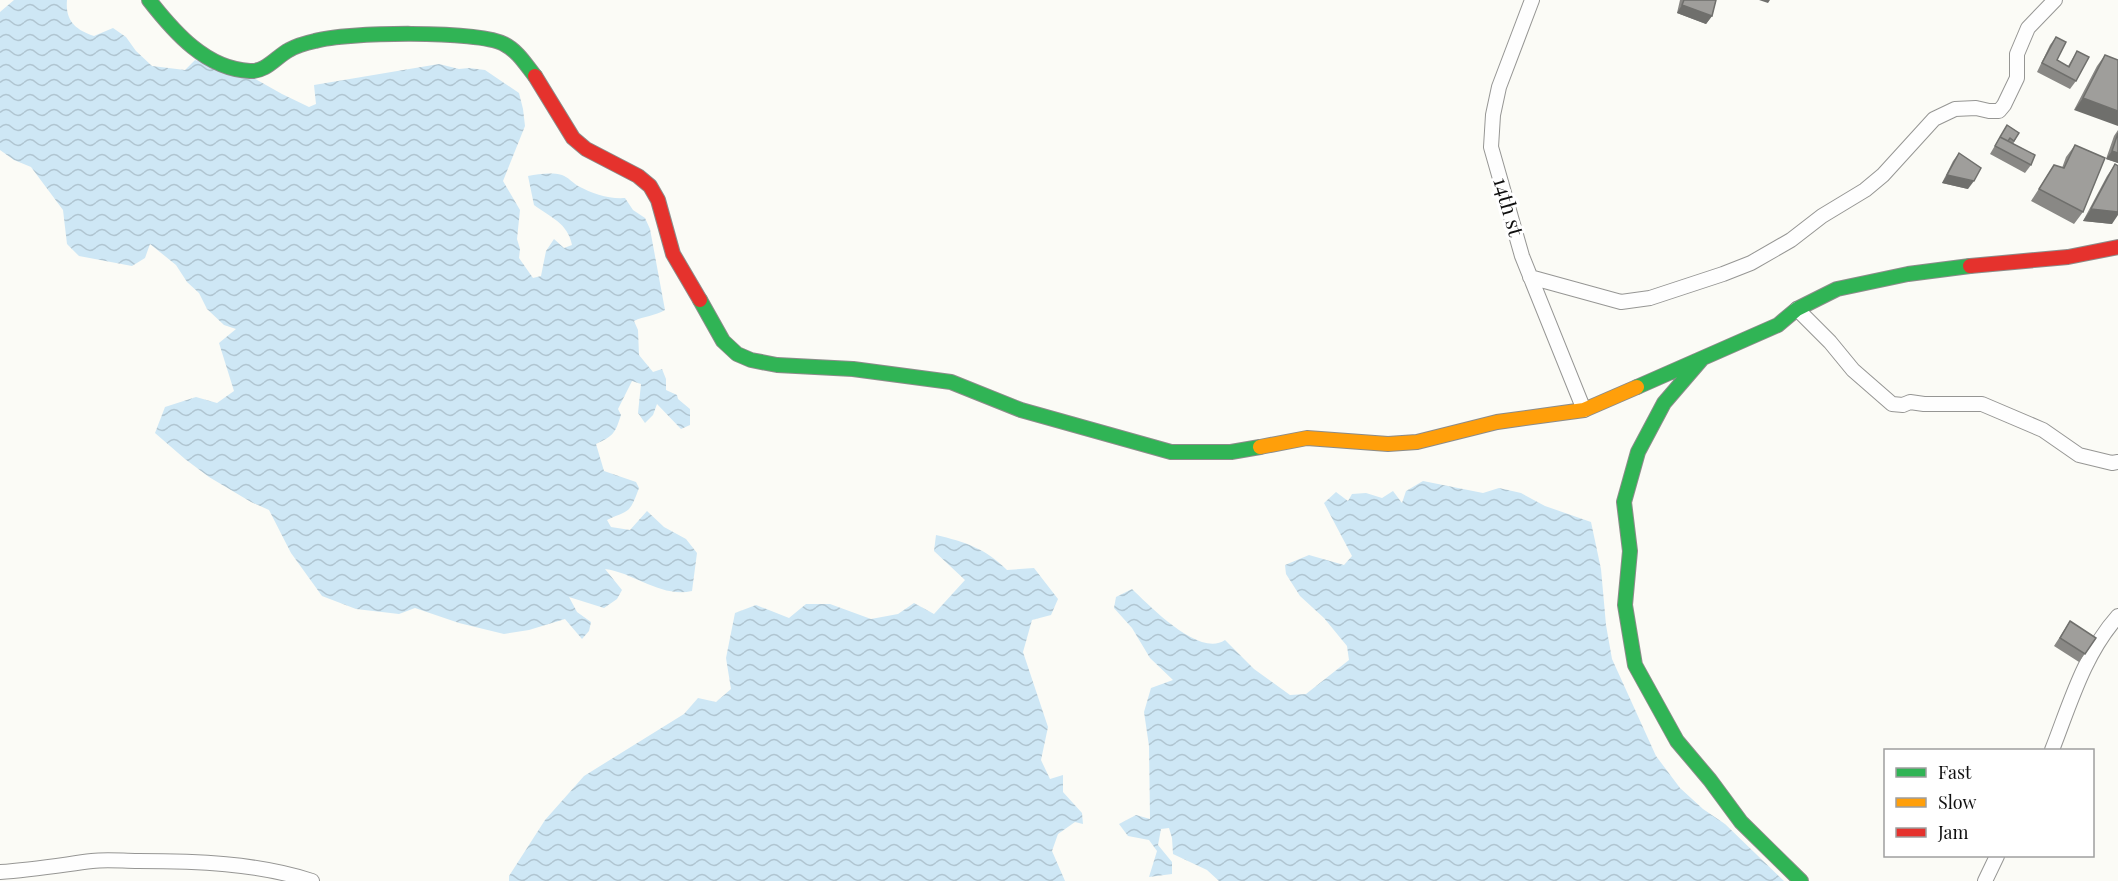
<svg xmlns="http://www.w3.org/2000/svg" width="2118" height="881" viewBox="0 0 2118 881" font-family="'Playfair Display',serif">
<defs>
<pattern id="water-waves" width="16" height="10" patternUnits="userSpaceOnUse" patternTransform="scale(1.5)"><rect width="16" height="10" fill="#cee7f5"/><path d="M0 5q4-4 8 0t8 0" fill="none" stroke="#b0c5d1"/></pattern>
</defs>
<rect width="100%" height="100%" fill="#fbfbf6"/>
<path fill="url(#water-waves)" d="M14,0h53c-2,21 9,30 27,36l19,-8 13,9 10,14 16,15 33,4 10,-10 57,17 30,17 27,13 7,-3 -2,-19 125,-21 20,5 10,-1 16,2 34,23 4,16 2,17 -22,55 17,29 -3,29 3,10 -1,9 14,20 8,-2 5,-25 8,-12 10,9 8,-3c-4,-22 -22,-28 -38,-40l-6,-29c11,-2 23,-4 34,-1 6,2 11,8 16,11 15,8 30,13 47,12l8,12 12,8 5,11 15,81c-10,6 -21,6 -31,11l4,9 1,25 14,17 9,-3 4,10v11l11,5 1,4 12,10v16l-9,4 -24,-25 -4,11 -8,8 -7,-10 3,-29 -9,-3 -14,28 3,6c-6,19 -8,21 -25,29l8,27 32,11 3,6c-10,27 -9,21 -32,32l4,7 19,3 17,-19 17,16 22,12 11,14 -5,38c-31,7 -57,-18 -87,-22l17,21 -5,9 -13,9 -35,-11 8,15 14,10 -2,9 -7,8 -17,-20 -36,11 -25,4 -45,-11 -44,-15 -16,6 -43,-5 -34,-13 -31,-43 -22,-43 -18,-8 -42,-25 -24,-18 -30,-26 10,-26 31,-10 21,6 17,-12 -15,-48 17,-14 -12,-4 -17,-16 -8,-16 -12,-11 -11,-17 -26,-21 -5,14 -13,8 -53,-10 -12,-12 -4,-34 -32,-43 -17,-7 -14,-10v-138z
M1423,481l60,12 16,-5 22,5 24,13 46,16 10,47 5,56 6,34 44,97 24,32 23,21 22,15 59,57h-565l-12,-11 -34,-16 -1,-16 -3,-10 -8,1 -3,16 14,17v12l-23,3 8,-26 -8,-11 -21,-4 -9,-12 17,-9 14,4 -1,-73 -5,-34 7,-24 22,-8 -23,-22 -18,-30 -18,-20 2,-11 16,-8c17,16 67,69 93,51l29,29 36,26 16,-1 43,-34 -2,-14 -23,-28 -24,-22 -14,-22 -1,-9 24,-10 35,10 8,-9 -28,-53 12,-11 12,9 4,-7 14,-1 16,5 11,-7 9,12 4,-12z
M936,535c29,7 49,13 71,35l27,-2 24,31 -7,16 -19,5 -9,32 25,75 -7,33 9,19 13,-4v17l19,21 1,11 -8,-2 -17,12 -6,17 13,30h-556v-5l36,-56 39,-44 100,-62 14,-16 18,4 15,-13 -5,-31 9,-45 21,-8 33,13 17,-14h24l41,15 27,-5 16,-11 20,11 31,-34 -31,-29z"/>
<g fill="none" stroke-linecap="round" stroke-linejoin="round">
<defs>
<path id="street" d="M1532,0l-33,87 -6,28 -2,32 31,109 62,154
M1530,277l91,25 29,-4 73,-24 28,-11 40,-23 31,-24 43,-26 18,-15 51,-56 21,-10 21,-1 13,3h10l5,-6 13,-27v-24l11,-26 27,-28
M1797,309l33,33 23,28 39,34 11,1 7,-3 14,2h58l61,26 36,25 33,8 6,-1
M2052,750c18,-46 32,-96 66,-134
M0,872c31,-2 61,-7 92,-11 15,-2 31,0 46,0 57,0 119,2 174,20
M1985,881l12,-25"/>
<path id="fast" d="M149,0c25,32 57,69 101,71 16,1 26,-14 39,-21 7,-4 17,-7 26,-9 30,-9 163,-11 189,3 14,7 22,21 31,32
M700,300l23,41 14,13 14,6 26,5 76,4 98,13 70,28 150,42h60l29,-5
M1701,360l-37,43 -26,49 -14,50 6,49 -5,54 10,60 42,76 33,39 31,42 60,59
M1637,387l141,-62 19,-16 40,-20 71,-15 62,-8"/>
<path id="slow" d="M1260,447l47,-9 81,6 29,-2 80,-20 87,-12 53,-23"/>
<path id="jam" d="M535,76l38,62 13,11 52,27 12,10 8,14 15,54 27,46
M1970,266l98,-9 50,-10"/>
</defs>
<use href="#street" stroke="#969694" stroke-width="16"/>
<use href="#fast" stroke="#8c8c8a" stroke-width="16"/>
<use href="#slow" stroke="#8c8c8a" stroke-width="16"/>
<use href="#jam" stroke="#8c8c8a" stroke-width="16"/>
<use href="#street" stroke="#fefefe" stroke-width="14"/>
<use href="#fast" stroke="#30b455" stroke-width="14"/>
<use href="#slow" stroke="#ff9f0a" stroke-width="14"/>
<use href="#jam" stroke="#e5322d" stroke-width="14"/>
</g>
<path fill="#898885" d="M1680,0h36l-4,16 -6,8 -29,-11z
M2056,37l1,23 11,6 9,-15 -1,30 -6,8 -33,-17 13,-27z
M2105,55l13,5 -44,50 23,-44z
M2007,125l12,8 -6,11 18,21 -6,8 -35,-19z
M2118,130v33l-12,-4 8,-23z
M2075,145l8,67 -9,12 -43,-23 23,-36 8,3 4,-11z
M1959,153l9,36 -26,-6 11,-22z
M2115,164l-3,60 -29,-3 24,-45z
M2070,621l26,17 -17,24 -25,-16z"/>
<path fill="#6f6f6c" d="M1759,0h11l-2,3z
M1682,5l30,11 -6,8 -29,-11z
M2083,98l35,13v15l-44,-16z
M2112,151l6,2v10l-12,-4z
M1947,175l27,6 -6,8 -26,-6z
M2091,209l27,3v3l-6,9 -29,-3z"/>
<path fill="#9f9e9b" stroke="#6f6f6c" stroke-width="1.5" d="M1684,0h32l-4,16 -30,-11z
M2056,37l10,5 -9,18 12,7 8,-16 12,6 -13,24 -34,-18z
M2105,55l13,5v51l-35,-13z
M2007,125l12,8 -5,8 -4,-3 -2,3 -8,-4z
M2118,133v20l-6,-2z
M2000,137l35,18 -4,10 -36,-19z
M2075,145l30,13 -22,54 -44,-23 15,-24 10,3z
M1959,153l22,15 -7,13 -27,-6z
M2115,164l3,2v46l-27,-3z
M2070,621l26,17 -11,16 -25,-16z"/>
<g text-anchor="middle" stroke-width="6" stroke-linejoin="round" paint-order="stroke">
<g font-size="21" fill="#101010" stroke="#fff">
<text transform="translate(1508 207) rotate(74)" y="7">14th st</text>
</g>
</g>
<rect x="1884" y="749" width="210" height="108" fill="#ffffff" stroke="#9f9f9f" stroke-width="1.5"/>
<rect x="1896" y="768" width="30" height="9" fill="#30b455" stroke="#9f9f9f" stroke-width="1.5"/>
<text x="1938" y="779" font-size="18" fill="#101010">Fast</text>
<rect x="1896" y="798" width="30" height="9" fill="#ff9f0a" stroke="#9f9f9f" stroke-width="1.5"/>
<text x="1938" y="809" font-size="18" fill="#101010">Slow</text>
<rect x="1896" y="828" width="30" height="9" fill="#e5322d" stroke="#9f9f9f" stroke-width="1.5"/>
<text x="1938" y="839" font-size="18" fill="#101010">Jam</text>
</svg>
